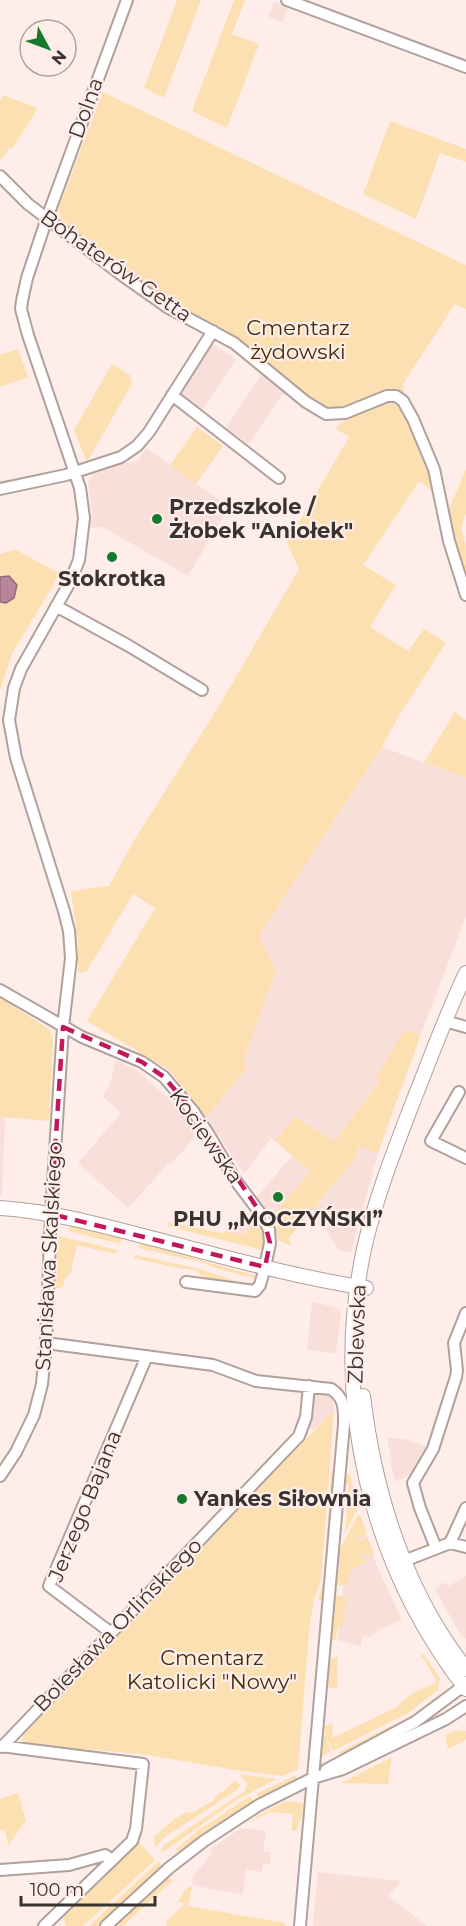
<svg xmlns="http://www.w3.org/2000/svg" width="466" height="1926" viewBox="0 0 466 1926" font-family="Montserrat,sans-serif">
<rect width="100%" height="100%" fill="#feede9"/>
<path fill="#f8dfd9" d="M274,2l14,5 -5,15 -14,-5z
M211,343l25,16 -34,51 -22,-15z
M263,372l22,18 -36,54 -23,-16z
M146,448l83,59 -41,69 -85,-49 -12,1 1,-17 -4,-28 7,-10 22,-8 21,-4z
M382,747l84,31v138l-46,121 -4,-5 -81,109 -40,-24 -20,24 -4,-3 -27,36 -38,-57 41,-49 -4,-6 33,-90 -17,-36z
M116,1060l24,13 38,34 21,26 -27,30 -5,2 -39,43 -50,-45 43,-50 -19,-17 7,-9z
M0,1117h5l-3,78h-2z
M360,1145l18,8 -27,99 -11,-1 -27,-41 42,-51z
M292,1156l18,15 -39,47 -15,-20z
M245,1209l10,13 -11,13 -19,-4z
M312,1302l23,5 6,5 -5,41 -29,-3z
M319,1393l13,2 2,15 -21,21 -6,-6 4,-26z
M387,1438l17,1 24,8 -11,21 -7,7 -14,7 -6,-21 2,-1z
M363,1529l14,37 25,54 -20,8 -13,9 -7,-2 -1,11 -23,-6 9,-97z
M466,1576v63l-6,-5 -25,-45 11,-7 3,4z
M241,1828l25,3 -3,20 8,1 -1,12 -7,-1 -1,9 -16,-3 -3,26 -51,-10 2,-10 18,-22 -3,-3z
M318,1872l83,9 -13,15 39,30h-114z"/>
<path fill="#fde0b1" d="M177,0h24l-37,98 -20,-10z
M234,0h11l-13,34 27,10 -32,84 -35,-17z
M103,92l363,173v44l-11,-5 -52,80 1,9 -32,3 -26,13 -18,2 -18,-11 -64,-55 -120,-73 -63,-49 -5,-14z
M3,95l35,13 -26,41 -3,-1 -9,13v-60z
M390,121l76,28v13l-26,-9 -24,66 -53,-25z
M18,349l10,28 -28,10v-32z
M112,364l18,11 2,9 -45,78 -13,-32z
M393,402c24,24 35,61 44,93l-18,-14 -56,84 33,20 -26,42 38,24 16,-22 22,14 -49,76 -15,28 -123,189 17,35 -33,91 4,6 -41,49 -37,-47 -82,-49 68,-113 -22,-14 -46,77 -9,2v-29l-7,-53 38,-5 24,-44 86,-136 80,-137 -12,-26 62,-106 -14,-9c16,-13 37,-23 58,-26z
M197,427l26,19 -27,38 -26,-19z
M466,469v44l-5,15 5,17v42l-20,-71z
M15,549l45,25 -47,78 -13,38v-136z
M455,712l11,8v58l-42,-16z
M0,997l50,33 3,10 -4,81 -49,-4z
M407,1030l9,2 4,5 -42,116 -19,-7 -4,13 -67,80 4,5 -4,1 -10,-5 -3,-14 2,-1 -6,-7 39,-47 -35,-30 20,-24 40,24 45,-60 -4,-4 25,-42z
M254,1215c8,11 12,22 8,35l-95,-24 2,-4 53,11 3,-2 19,4 11,-13 -3,-4z
M70,1224l52,13 -2,7 -51,-13z
M59,1236l58,14 -1,4 -39,-9 -6,27 -7,8 -1,7 -8,2 2,-51z
M141,1241l62,20 51,14 2,4 -37,-10 -19,-7 -62,-14z
M135,1255l61,13 56,18 -46,-6 -10,-10 -18,-2 -44,-10z
M334,1410l-13,170 -7,20 -5,33 -11,136 -15,7 -42,-5 -94,-16 -62,-6 -5,2 -55,-7 -3,-3 2,-8z
M334,1471h1l-12,131 -5,-4 6,-17 7,-108z
M345,1472l5,3 8,32 -13,27 4,-51 -6,5z
M358,1515l3,2 6,18 -10,2 1,5 9,-5 7,16 -3,3 -1,-3 -11,1 3,5 7,-4 1,2c-10,11 -21,9 -23,26l-7,3 -3,-2 3,-35z
M336,1596h5l5,4 -3,24 -5,4 -2,12h-4z
M423,1654l17,24 -2,12 -30,23 -75,38 -8,-15 6,15 -10,6v-23l4,1 -1,-9 9,-2 -1,14 63,-30 16,-14 26,-12 -13,-23h-3v-3z
M338,1657l-1,32 -12,-2 3,-28z
M436,1698l3,2 -25,19 -73,38 -2,-5 72,-36z
M457,1730l9,1v9l-18,9 -3,-14z
M392,1757l-4,27 -47,-1z
M240,1774l37,5 -42,22 -73,52 -1,-4 4,-5 80,-53 2,-7z
M296,1775v5l-37,19 -3,-5z
M235,1780l5,5 -3,5 -75,49 -5,8 -2,-2 -1,-8 20,-18 11,-6 8,-1 21,-12 2,-4 10,-7z
M18,1793l8,27 -17,25 -5,-16 -4,1v-31z
M250,1796l4,6 -74,51 -4,-4 23,-19z
M286,1801l17,2 -1,13 -6,15h-4l1,-17 -23,-2 -23,12 22,-15z
M139,1842l16,18 -72,66h-17l-4,-11z
M159,1861l2,5 -2,3 -61,57h-9z
M169,1878l4,2 -50,46h-10l51,-47z
M192,1885l-4,21 98,17 -1,3h-119l2,-2 -2,-3 20,-18 -8,-1 7,-12z"/>
<path fill="#b9859b" stroke="#926c7b" stroke-width="1.5" d="M9,576l8,9 -3,13 -8,5 -6,-1v-25z"/>
<g fill="none" stroke-linecap="round" stroke-linejoin="round">
<defs>
<path id="minor" d="M287,0l179,67
M0,176l28,28 91,69 48,34 67,36 72,59 20,12 19,-1 42,-17h9l7,5 10,18 21,50 15,72 17,54
M172,395l107,83
M0,489l66,-14 55,-18 16,-11 12,-14 64,-101
M56,606l73,40 73,44
M0,990l82,47 60,25 22,15 29,34 16,24 27,46 27,36 6,13 1,13 -5,24 -5,18 -5,6 -69,-9
M452,1023l14,4
M459,1092l-28,49 35,17
M46,1343l167,22 43,16 75,8c14,9 13,20 13,35l-44,502
M0,1476l16,-24 18,-37 8,-31 4,-41 5,-129 12,-187 8,-69 -2,-27 -5,-20 -48,-153 -7,-38 5,-32 7,-19 49,-87 9,-22 5,-42 -4,-30 -52,-153 -7,-26 1,-8 5,-23 20,-60 80,-218
M450,1543l16,-35
M436,1548l-16,-40 -7,-25 20,-34 23,-72 1,-7 -3,-27 12,-30
M404,1561l46,-18 16,4
M110,1632l-61,-46 98,-230
M0,1746l143,18 -7,65 -4,12 -88,85
M2,1747l297,-311 7,-19 3,-31
M326,1770l89,-48 51,-38
M0,1870l69,-5 36,-10 7,5
M106,1926l63,-58 35,-27 55,-36 54,-27 30,-9 103,-50 20,-13"/>
<path id="major" d="M466,973c-21,44 -37,89 -55,134 -18,47 -36,93 -47,142 -33,154 6,316 102,440
M0,1208c47,3 93,15 139,27 75,19 150,41 227,53
M363,1396c12,98 41,194 103,273"/>
</defs>
<use href="#minor" stroke="#b1a19d" stroke-width="14"/>
<use href="#major" stroke="#b1a19d" stroke-width="16"/>
<use href="#minor" stroke="#fff" stroke-width="10"/>
<use href="#major" stroke="#fff" stroke-width="14"/>
</g>
<path fill="none" stroke="#c2185b" stroke-width="4.5" stroke-dasharray="12 8" stroke-linejoin="round" d="M63,1027l79,35 22,15 29,34 70,106 7,26 -5,24 -214,-53z"/>
<g fill="#167a2c" stroke="#feede9" stroke-width="2">
<circle cx="157" cy="519" r="6"/>
<circle cx="112" cy="557" r="6"/>
<circle cx="278" cy="1197" r="6"/>
<circle cx="182" cy="1499" r="6"/>
</g>
<g text-anchor="middle" stroke-width="4.5" stroke-linejoin="round" paint-order="stroke">
<g font-size="21" fill="#383230" stroke="#feede9">
<text transform="translate(86 108) rotate(-70)" y="7">Dolna</text>
<text transform="translate(116 266) rotate(35)" y="7">Bohaterów Getta</text>
<text transform="translate(206 1136) rotate(55)" y="7">Kociewska</text>
<text transform="translate(49 1256) rotate(-87)" y="7">Stanisława Skalskiego</text>
<text transform="translate(357 1334) rotate(-88)" y="7">Zblewska</text>
<text transform="translate(85 1506) rotate(-68)" y="7">Jerzego Bajana</text>
<text transform="translate(118 1625) rotate(-46)" y="7">Bolesława Orlińskiego</text>
</g>
<g font-size="21" fill="#412d07" stroke="#feede9">
<text x="298" y="335">Cmentarz<tspan x="298" dy="24">żydowski</tspan></text>
<text x="212" y="1665">Cmentarz<tspan x="212" dy="24">Katolicki "Nowy"</tspan></text>
</g>
<g font-size="21" font-weight="bold" fill="#383230" stroke="#feede9" text-anchor="start">
<text x="169" y="514">Przedszkole /<tspan x="169" dy="24">Żłobek "Aniołek"</tspan></text>
<text x="112" y="586" text-anchor="middle">Stokrotka</text>
<text x="278" y="1226" text-anchor="middle">PHU ,,MOCZYŃSKI”</text>
<text x="194" y="1506">Yankes Siłownia</text>
</g>
</g>
<g transform="translate(48 48) rotate(131)"><circle r="28" fill="#feede9" stroke="#afa29f" stroke-width="1.5"/>
<path d="M0-4.5L10 22L0 15L-10 22Z" fill="#167a2c"/>
<text y="-9" font-size="16" font-weight="bold" text-anchor="middle" fill="#383230">N</text>
</g>
<path d="M21 1896v9h134v-9" fill="none" stroke="#383230" stroke-width="3"/>
<text x="30" y="1896" font-size="18" fill="#383230" stroke="#feede9" stroke-width="4.5" paint-order="stroke">100 m</text>
</svg>
